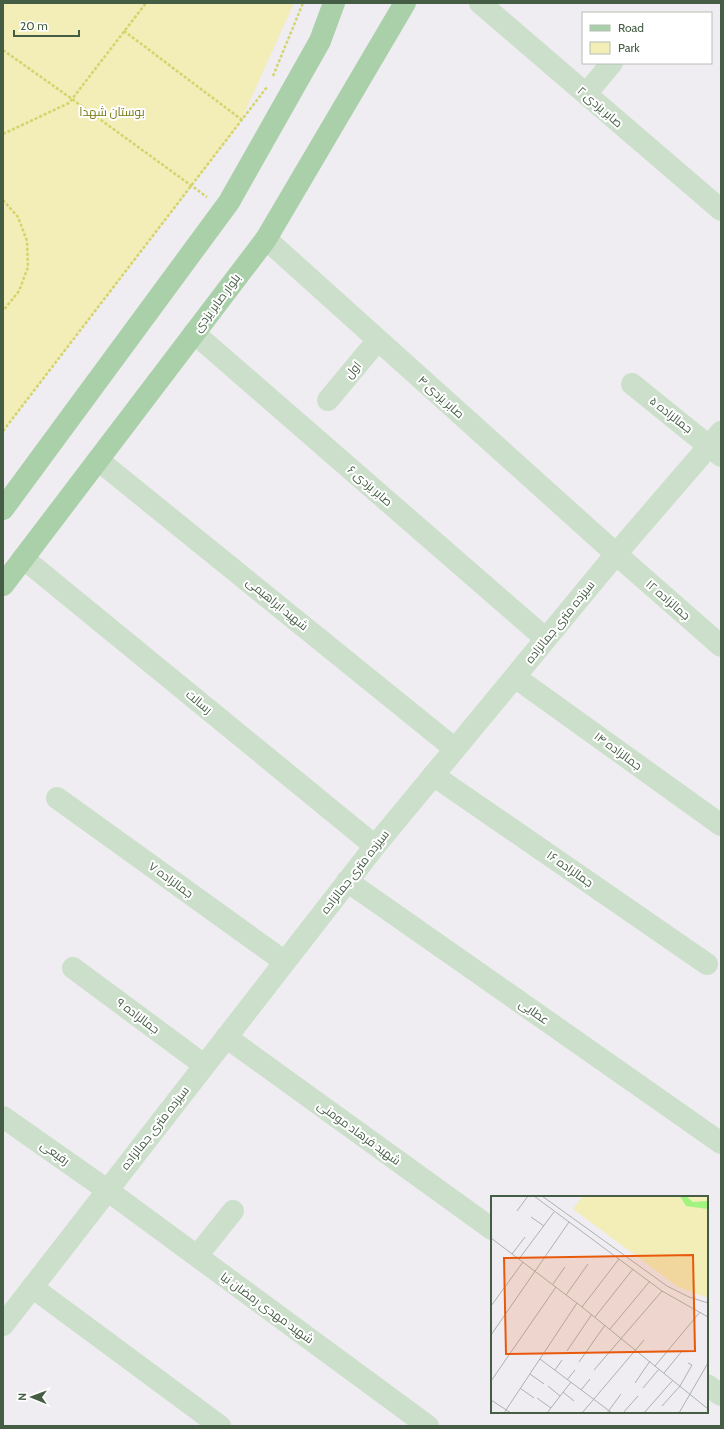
<svg xmlns="http://www.w3.org/2000/svg" width="724" height="1429" viewBox="0 0 724 1429" font-family="Cabin,Cairo,sans-serif">
<rect width="100%" height="100%" fill="#efedf1"/>
<path fill="#f3edb7" d="M3,3h291l-54,120 -237,308z"/>
<g fill="none" stroke-linecap="round" stroke-linejoin="round">
<path stroke="#d2d46c" stroke-width="2.5" stroke-dasharray="3 2" stroke-linecap="butt" d="M124,31l118,89
M3,50l69,49 135,98
M273,76l30,-73
M3,134l66,-31 77,-100
M3,200l15,17 9,24 1,26 -9,24 -16,20
M3,431l264,-344"/>
<path stroke="#cbdfca" stroke-width="22" d="M480,3l241,207
M586,94l26,-31
M266,239l350,315 105,92
M194,333l352,306
M632,384l89,72
M328,400l50,-60
M98,460l357,289
M23,558l352,288
M515,677l206,148
M433,775l274,189
M57,798l228,164
M347,881l374,262
M73,968l131,97
M226,1037l266,192
M3,1117l104,73 321,236
M197,1256l36,-45
M32,1287l188,139
M3,1325l372,-479 241,-292 105,-122
M707,1385l14,10"/>
<path stroke="#aad0aa" stroke-width="22" d="M3,509l226,-307 91,-161 14,-38
M3,585l263,-346 139,-236"/>
</g>
<g text-anchor="middle" stroke-width="4" stroke-linejoin="round" paint-order="stroke">
<g font-size="12" fill="#455d44" stroke="#fff">
<text transform="translate(600 107) rotate(41)" y="4">صابر یزدی ۲</text>
<text transform="translate(217 303) rotate(-53)" y="4">بلوار صابر یزدی</text>
<text transform="translate(353 370) rotate(-50)" y="4">اول</text>
<text transform="translate(441 397) rotate(42)" y="4">صابر یزدی ۴</text>
<text transform="translate(671 415) rotate(38)" y="4">جمالزاده ۵</text>
<text transform="translate(370 486) rotate(41)" y="4">صابر یزدی ۶</text>
<text transform="translate(668 600) rotate(41)" y="4">جمالزاده ۱۲</text>
<text transform="translate(277 604) rotate(39)" y="4">شهید ابراهیمی</text>
<text transform="translate(560 622) rotate(-51)" y="4">سیزده متری جمالزاده</text>
<text transform="translate(199 702) rotate(39)" y="4">رسالت</text>
<text transform="translate(618 751) rotate(36)" y="4">جمالزاده ۱۴</text>
<text transform="translate(570 869) rotate(35)" y="4">جمالزاده ۱۶</text>
<text transform="translate(355 872) rotate(-52)" y="4">سیزده متری جمالزاده</text>
<text transform="translate(171 880) rotate(36)" y="4">جمالزاده ۷</text>
<text transform="translate(534 1012) rotate(35)" y="4">عطایی</text>
<text transform="translate(138 1016) rotate(37)" y="4">جمالزاده ۹</text>
<text transform="translate(155 1128) rotate(-52)" y="4">سیزده متری جمالزاده</text>
<text transform="translate(359 1133) rotate(36)" y="4">شهید فرهاد مومنی</text>
<text transform="translate(55 1153) rotate(35)" y="4">رفیعی</text>
<text transform="translate(267 1308) rotate(36)" y="4">شهید مهدی رمضان نیا</text>
</g>
<g font-size="12" fill="#78790e" stroke="#fff">
<text x="112" y="116">بوستان شهدا</text>
</g>
</g>
<g transform="translate(491 1196)">
<rect width="217" height="217" fill="#efedf1"/>
<path d="M92,0h125v102l-30,-11 -105,-78z" fill="#f3edb7"/>
<path d="M189,0h6l7,6 15,-1v8l-22,-3z" fill="#a1f480"/>
<path fill="none" stroke="#abb3ac" stroke-width="1" d="M43,0l128,95 46,26M51,0l125,90 22,11 19,6M26,15l11,-15M40,21l13,9M0,42l91,69 126,102M21,58l13,-17M28,63l35,-47M62,88l12,-17M75,99l22,-31M0,110l32,-44M91,111l37,-48M104,121l38,-48M119,133l40,-48M0,139l78,-113M76,155l25,-37M49,163l72,54M88,166l26,-37M164,170l45,-54M64,174l7,-10M103,174l68,-79M173,177l18,-22M39,178l14,10M76,184l8,-10M0,185l65,-94M144,187l15,-22M57,190l12,10M29,192l14,10M152,192l16,-19M90,194l9,-11M72,196l11,9M46,202l14,10M0,204l20,13M171,210l18,-20 12,-21 -4,-2M13,217l73,-110M56,217l24,-31M91,217l62,-73M116,217l14,-19M132,217l15,-17M153,217l29,-33M188,217l29,-50"/>
<path fill="#e8590c" fill-opacity="0.15" stroke="#e8590c" stroke-width="2" d="M202,59l2,96 -189,3 -2,-96z"/>
<rect width="217" height="217" fill="none" stroke="#455d44" stroke-width="2"/>
</g>
<rect width="724" height="1429" fill="none" stroke="#455d44" stroke-width="8"/>
<rect x="582" y="12" width="130" height="52" fill="#ffffff" stroke="#b5beb4"/>
<rect x="590" y="25" width="20" height="6" fill="#aad0aa" stroke="#b5beb4"/>
<text x="618" y="32" font-size="12" fill="#455d44">Road</text>
<rect x="590" y="42" width="20" height="12" fill="#f3edb7" stroke="#b5beb4"/>
<text x="618" y="52" font-size="12" fill="#455d44">Park</text>
<g transform="translate(32 1397) rotate(271)" stroke="#ffffff" stroke-width="3" paint-order="stroke">
<path d="M0-3L7 15L0 10L-7 15Z" fill="#455d44"/>
<text y="-6" font-size="11" font-weight="bold" text-anchor="middle" fill="#455d44">N</text>
</g>
<path d="M14 30v6h65v-6" fill="none" stroke="#455d44" stroke-width="2"/>
<text x="20" y="30" font-size="12" fill="#455d44" stroke="#ffffff" stroke-width="3" paint-order="stroke">20 m</text>
</svg>
